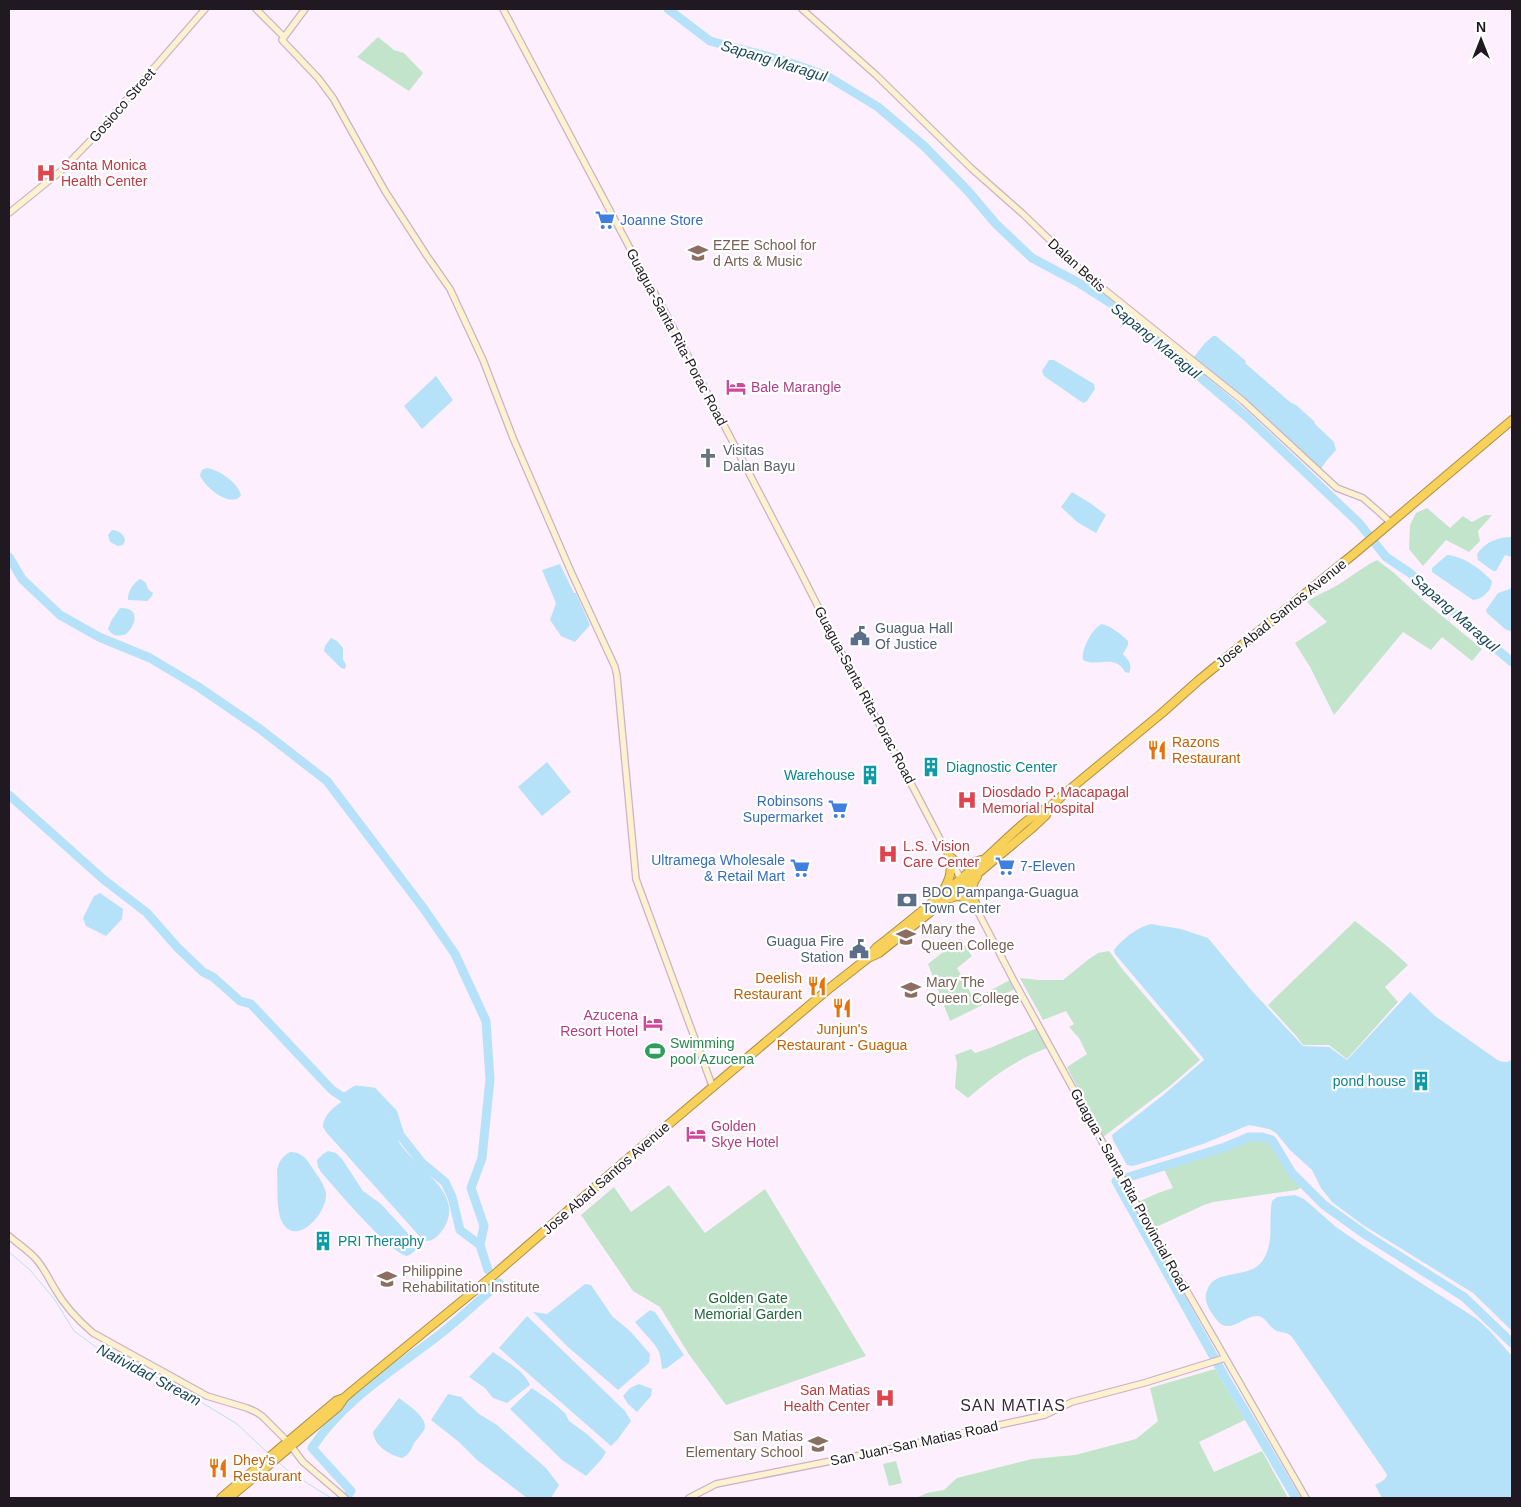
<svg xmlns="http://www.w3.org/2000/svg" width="1521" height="1507" viewBox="0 0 1521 1507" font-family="Arial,sans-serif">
<rect width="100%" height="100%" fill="#fdeffe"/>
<path fill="#c1e4ca" d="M378,37l16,13 10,3 19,20 -14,18 -52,-34z
M1427,508l23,20 13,-12 9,6 13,-7h7l-14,16 2,10 -11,11 -23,-12 -23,26 -14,-17 1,-24 6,-12z
M1377,560l16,12 31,29 58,48 -10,12 -30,-24 -11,13 -28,-18 -69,83 -24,-48 -15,-24 32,-21 -20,-20c9,-7 19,-10 29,-16 14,-8 26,-19 41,-26z
M1355,921l33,26 20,18 -23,22 13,15 -51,57 -18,-14h-26l-6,-8 -29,-32z
M960,939l12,17 -15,12 17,31 38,-20 5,9 -67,33 -22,-57z
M1109,951l14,19 77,90 -30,26 -67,51 -36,-70 20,-13 -8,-16 -10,-11 5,-3 -8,-13 -23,9 -23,-42 19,2h24l26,-21 9,-6z
M1037,1028l10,20c-30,11 -55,29 -79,50l-13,-10 2,-25 -2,-8 16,-6 4,4 15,-5z
M1249,1139h13l9,3 20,33 10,11 -1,2 -3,2 -84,12 -9,3 -50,23 -16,-26 20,-9 15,-5 -9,-19z
M669,1185l36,48 60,-44 101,167 -140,49 -38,-52 -28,-46 -27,-16 -52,-76 33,-28 17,25z
M1215,1369l30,51 -46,22 15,30 48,-21 26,47h-372l11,-5 17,-3 13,-12 75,-19 43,-4 61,-16 22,-18 -8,-33z
M896,1461l6,22 -13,3 -6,-22z"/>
<path fill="#b5e2f8" d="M1213,336h3l30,25 -1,2 45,39 6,3 19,17 -1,1 20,19 2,8 -9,10 -8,11 -74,-72 -51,-42 11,-14z
M1049,360h5l40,24 1,5 -8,12 -4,2 -39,-27 -2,-5z
M436,376l17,24 -31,29 -18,-23z
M207,468c13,2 31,15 34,27 -9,15 -38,-9 -41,-20l2,-5z
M1072,492l18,11 16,12 -10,18 -19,-11 -16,-15z
M112,530c6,0 12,4 13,10l-2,5 -5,1 -8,-4 -2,-7z
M1512,537v20l-7,-2 -9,16h-3l-15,-11 -1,-6c9,-12 20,-17 35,-17z
M1447,555c16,1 34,14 45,26 0,9 -9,18 -19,19l-41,-28v-4z
M560,564l14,29h2l14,32 -15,17 -14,-6 -11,-16 6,-17 -14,-33z
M141,579l5,4 2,6 5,4 -1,3 -5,5 -19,-1c-1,-7 6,-19 13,-21z
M1512,585v47l-7,-3 -18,-16 -1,-3 12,-17 12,-4z
M120,608c20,-1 17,16 6,26 -7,3 -14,2 -18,-5l3,-8z
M1102,624c9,2 19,10 26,17v4l-5,9c5,6 10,10 6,19l-4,-1c-10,-19 -28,-4 -42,-12 -2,-10 9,-32 19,-36z
M331,638l6,3 6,7v11l3,6 -1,4 -4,-1 -17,-17 1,-5z
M547,762l24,30 -29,24 -24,-29z
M100,893l23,16 -1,10 -16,17 -20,-10 -3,-8 11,-22z
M1151,924l30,5 27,9 44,53 51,55 26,1 18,13 63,-68 25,24 61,43c5,3 11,5 16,0v272l-39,-38 -110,-68 -31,-23 -11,-14 -9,-18 -22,-20 -14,-17 -7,-4 -20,-4 -46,19 -40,13 -30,9 -6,-1 -14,-25 -1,-5 50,-39 42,-36 -1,-2 -88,-104 -1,-4c8,-11 24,-23 37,-26z
M361,1093c15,0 27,16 31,29 3,7 4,15 8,22 17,25 65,49 44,84 -5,7 -10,13 -18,13l-4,-2 -96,-107 -3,-5c0,-16 24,-31 38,-34z
M328,1151l8,2 6,6 21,32 18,13 35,38 2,6 -7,6 -4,2c-18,-4 -72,-68 -86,-84l-3,-5 -1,-7 6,-6z
M290,1152c11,-1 18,8 23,17 5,7 11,15 13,24 2,20 -31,57 -45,27 -5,-13 -3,-36 -4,-50 2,-9 5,-13 13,-18z
M1295,1195l9,4 32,28 26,18 115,74 13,12 22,25v142h-130l-7,-13 9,-5 3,-4 -1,-3 -94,-136c-7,-7 -10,-3 -17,-7 -6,-3 -9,-13 -17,-14 -15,-1 -29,21 -42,3 -7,-9 -14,-20 -8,-31 9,-20 42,-8 55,-28 12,-19 5,-39 9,-59l5,-4z
M585,1284l6,1 21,31 19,16 19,22 -1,9 -31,27 -50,-43 -35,-35 14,2z
M650,1310l5,2 29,43 -17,13 -5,1c-1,-6 -1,-12 -3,-17 -3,-8 -18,-22 -24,-30z
M527,1316l98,95 6,10 -13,18 -7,7 -112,-98z
M493,1352c13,10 30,17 37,33l-23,18 -14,-5 -8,-10 -16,-11z
M639,1384l13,5 -1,7 -14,16 -9,-8 -5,-8 7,-8z
M532,1388l20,14 13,11 4,8 18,13 19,18 -4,7 -16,17 -24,-16 -52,-51z
M448,1394l13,3 18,17 18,11 49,43 13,17 -8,13h-24l-50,-38 -18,-18 -28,-22z
M399,1398c8,6 31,21 25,32 -3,5 -7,9 -10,13 -3,7 -5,12 -12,15 -12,-3 -28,-12 -29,-26z"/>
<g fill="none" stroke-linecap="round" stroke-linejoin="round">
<path stroke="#b5e2f8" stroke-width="1" d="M9,1252l21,18 25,30 19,31 30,22 71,33 62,38 31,29
M277,1461l11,10 43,27"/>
<path stroke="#b5e2f8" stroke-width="9" d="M668,9l42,32 75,20 42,15 51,31 46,39 44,45 28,33 36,34 47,25 36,23 65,54 67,57 112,106 27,34 24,16 55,50 47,39
M9,557l13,22 38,36 39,22 51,21 47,28 63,43 67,52 97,128 31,45 31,67 4,58 -8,79 -11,30 13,38 -4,19 8,25
M9,795l94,84 44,34 30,34 26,25 10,5 27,24 11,3 81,86 12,8 12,-8 17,2 20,21 7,22 22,28 23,19 7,15 8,33 20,15
M346,1498l5,-7 -39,-43c31,-48 82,-78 127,-113 21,-16 40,-35 60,-52
M1296,1498l-70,-119 -110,-198 109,-34 24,-10h13l10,3 20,33 32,32 42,30 98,62 48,46"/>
<defs>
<path id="secondary" d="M256,9l28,28
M305,9l-23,31 36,38 15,20 52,93 42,65 23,33 33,71 30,78 59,136 43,93 2,9 19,203 77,209
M503,9l139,262 21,37 136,261 45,89 72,135 98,188 113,206 179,311
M802,9l74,66 95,93 52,46 62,60 158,127 94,87 26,10 15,13 12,11
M9,213l52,-42 33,-34 111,-128
M9,1236c9,8 19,14 27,23 8,9 13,20 19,30 9,16 24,32 38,44l114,63 40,12 9,4 6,4 25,25
M291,1446l12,16 42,36
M689,1498l27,-14 165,-33 164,-36 27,-13 72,-19 81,-25"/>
<path id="highway" d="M949,856c13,12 16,9 32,4
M944,889c7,-12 8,-19 5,-33
M951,898c11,-5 17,2 24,9
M976,908c-2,-10 -7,-22 1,-31
M869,957l7,-9c38,-30 74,-60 111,-91 15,-13 45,-45 63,-50
M221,1498l115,-97 8,-3
M229,1498l109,-91 6,-9 8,-7 143,-117 129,-112 207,-175 37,-29 11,-5 85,-68 67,-56 15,-14 4,-8 13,-12 99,-82 37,-33 156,-127 157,-133"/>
</defs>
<use href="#secondary" stroke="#c9b2ca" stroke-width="8"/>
<use href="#highway" stroke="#ad9146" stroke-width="10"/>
<use href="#secondary" stroke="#fdf1ce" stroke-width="5.5"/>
<use href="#highway" stroke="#f8d15a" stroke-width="8"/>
</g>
<defs>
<symbol id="hospital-bare" viewBox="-9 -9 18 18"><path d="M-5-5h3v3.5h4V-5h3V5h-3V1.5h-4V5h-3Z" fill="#e0444e" stroke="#fff" stroke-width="2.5" paint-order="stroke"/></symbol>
<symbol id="supermarket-bare" viewBox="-9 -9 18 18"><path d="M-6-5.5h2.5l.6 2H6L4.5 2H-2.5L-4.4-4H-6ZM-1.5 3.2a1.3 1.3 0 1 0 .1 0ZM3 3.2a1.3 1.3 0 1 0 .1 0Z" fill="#3f7fe0" stroke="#fff" stroke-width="2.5" paint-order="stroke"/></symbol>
<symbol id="school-bare" viewBox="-9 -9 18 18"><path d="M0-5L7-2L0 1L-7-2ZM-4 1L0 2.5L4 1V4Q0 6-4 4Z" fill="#8d6e63" stroke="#fff" stroke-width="2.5" paint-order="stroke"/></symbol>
<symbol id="hotel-bare" viewBox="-9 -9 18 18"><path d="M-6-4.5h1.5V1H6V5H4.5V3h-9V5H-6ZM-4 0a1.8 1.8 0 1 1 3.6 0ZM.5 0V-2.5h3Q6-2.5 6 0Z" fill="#d1479c" stroke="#fff" stroke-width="2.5" paint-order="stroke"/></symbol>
<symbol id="church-bare" viewBox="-9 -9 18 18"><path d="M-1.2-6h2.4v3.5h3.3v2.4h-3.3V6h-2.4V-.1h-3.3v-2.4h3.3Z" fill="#6b7280" stroke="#fff" stroke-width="2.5" paint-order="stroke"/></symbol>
<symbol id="civic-bare" viewBox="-9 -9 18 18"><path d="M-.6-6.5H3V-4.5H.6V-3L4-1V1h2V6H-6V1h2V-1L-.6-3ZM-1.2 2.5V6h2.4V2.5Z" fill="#5c6f8a" stroke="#fff" stroke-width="2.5" paint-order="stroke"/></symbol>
<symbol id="restaurant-bare" viewBox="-9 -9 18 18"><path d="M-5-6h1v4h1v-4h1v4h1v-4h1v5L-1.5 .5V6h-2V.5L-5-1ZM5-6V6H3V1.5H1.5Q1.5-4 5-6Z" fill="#e8710a" stroke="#fff" stroke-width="2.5" paint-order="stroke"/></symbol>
<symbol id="building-bare" viewBox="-9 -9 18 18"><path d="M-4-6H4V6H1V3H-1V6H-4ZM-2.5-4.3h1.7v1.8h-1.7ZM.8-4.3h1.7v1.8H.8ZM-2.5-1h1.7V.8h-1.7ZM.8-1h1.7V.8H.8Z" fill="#0f9aa8" stroke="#fff" stroke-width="2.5" paint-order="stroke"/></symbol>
<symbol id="bank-bare" viewBox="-9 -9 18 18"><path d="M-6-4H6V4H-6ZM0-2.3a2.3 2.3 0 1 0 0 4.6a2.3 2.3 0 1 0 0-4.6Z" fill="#5c6f8a" stroke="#fff" stroke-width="2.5" paint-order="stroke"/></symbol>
<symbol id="university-bare" viewBox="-9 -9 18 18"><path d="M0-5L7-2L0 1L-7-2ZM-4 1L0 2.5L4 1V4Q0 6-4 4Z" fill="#8d6e63" stroke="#fff" stroke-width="2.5" paint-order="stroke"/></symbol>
<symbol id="stadium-bare" viewBox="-9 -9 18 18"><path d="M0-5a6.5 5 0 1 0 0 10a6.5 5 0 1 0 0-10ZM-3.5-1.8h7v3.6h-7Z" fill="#2e9e5b" stroke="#fff" stroke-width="2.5" paint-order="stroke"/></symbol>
</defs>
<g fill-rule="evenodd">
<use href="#hospital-bare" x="32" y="159" width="28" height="28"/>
<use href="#supermarket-bare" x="591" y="206" width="28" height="28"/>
<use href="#school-bare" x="684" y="239" width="28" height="28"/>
<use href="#hotel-bare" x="722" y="373" width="28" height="28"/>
<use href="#church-bare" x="694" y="444" width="28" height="28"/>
<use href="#civic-bare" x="846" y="622" width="28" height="28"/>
<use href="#restaurant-bare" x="1143" y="736" width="28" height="28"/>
<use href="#building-bare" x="917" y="753" width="28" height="28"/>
<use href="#building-bare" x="856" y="761" width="28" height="28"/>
<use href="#hospital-bare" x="953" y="786" width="28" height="28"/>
<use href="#supermarket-bare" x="824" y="795" width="28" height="28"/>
<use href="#hospital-bare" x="874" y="840" width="28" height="28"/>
<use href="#supermarket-bare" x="991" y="852" width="28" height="28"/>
<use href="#supermarket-bare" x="786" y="854" width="28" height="28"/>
<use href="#bank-bare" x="893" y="886" width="28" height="28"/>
<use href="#university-bare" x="892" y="923" width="28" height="28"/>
<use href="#civic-bare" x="845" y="935" width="28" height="28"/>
<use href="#restaurant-bare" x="803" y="972" width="28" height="28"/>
<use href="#university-bare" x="897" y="976" width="28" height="28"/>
<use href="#restaurant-bare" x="828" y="994" width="28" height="28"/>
<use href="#hotel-bare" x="639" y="1009" width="28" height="28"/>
<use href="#stadium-bare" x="641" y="1037" width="28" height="28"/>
<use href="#building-bare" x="1407" y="1067" width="28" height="28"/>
<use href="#hotel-bare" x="682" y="1120" width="28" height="28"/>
<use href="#building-bare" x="309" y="1227" width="28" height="28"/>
<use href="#university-bare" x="373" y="1265" width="28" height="28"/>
<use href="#hospital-bare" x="871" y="1384" width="28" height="28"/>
<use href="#school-bare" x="804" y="1430" width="28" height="28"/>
<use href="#restaurant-bare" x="204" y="1454" width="28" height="28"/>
</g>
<g text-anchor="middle" stroke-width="4.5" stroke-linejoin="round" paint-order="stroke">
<g font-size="14" fill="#211922" stroke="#fff">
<text transform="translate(122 105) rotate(-49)" y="5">Gosioco Street</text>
<text transform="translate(1077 265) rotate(42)" y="5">Dalan Betis</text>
<text transform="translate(677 337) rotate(62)" y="5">Guagua-Santa Rita-Porac Road</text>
<text transform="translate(1281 613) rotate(-39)" y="5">Jose Abad Santos Avenue</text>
<text transform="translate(865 695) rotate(62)" y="5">Guagua-Santa Rita-Porac Road</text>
<text transform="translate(606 1178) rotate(-41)" y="5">Jose Abad Santos Avenue</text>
<text transform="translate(1130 1190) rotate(61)" y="5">Guagua - Santa Rita Provincial Road</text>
<text transform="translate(914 1443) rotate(-12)" y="5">San Juan-San Matias Road</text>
</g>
<g font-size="14" fill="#be3a42" stroke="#fff" text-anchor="start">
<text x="61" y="170">Santa Monica<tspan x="61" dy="16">Health Center</tspan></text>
<text x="982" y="797">Diosdado P. Macapagal<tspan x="982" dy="16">Memorial Hospital</tspan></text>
<text x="903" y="851">L.S. Vision<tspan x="903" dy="16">Care Center</tspan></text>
<text x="870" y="1395" text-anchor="end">San Matias<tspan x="870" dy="16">Health Center</tspan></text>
</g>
<g font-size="14" fill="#366cbe" stroke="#fff" text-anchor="start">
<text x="620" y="225">Joanne Store</text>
<text x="823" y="806" text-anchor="end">Robinsons<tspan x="823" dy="16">Supermarket</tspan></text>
<text x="785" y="865" text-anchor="end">Ultramega Wholesale<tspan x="785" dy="16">&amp; Retail Mart</tspan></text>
<text x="1020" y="871">7-Eleven</text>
</g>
<g font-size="14" fill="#785e54" stroke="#fff" text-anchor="start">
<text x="713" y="250">EZEE School for<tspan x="713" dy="16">d Arts &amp; Music</tspan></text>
<text x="921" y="934">Mary the<tspan x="921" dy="16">Queen College</tspan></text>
<text x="926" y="987">Mary The<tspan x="926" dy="16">Queen College</tspan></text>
<text x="402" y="1276">Philippine<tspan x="402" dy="16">Rehabilitation Institute</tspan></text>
<text x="803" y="1441" text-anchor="end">San Matias<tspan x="803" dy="16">Elementary School</tspan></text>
</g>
<g font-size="14" fill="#b23c85" stroke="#fff" text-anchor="start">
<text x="751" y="392">Bale Marangle</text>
<text x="638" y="1020" text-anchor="end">Azucena<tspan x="638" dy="16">Resort Hotel</tspan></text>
<text x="711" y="1131">Golden<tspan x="711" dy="16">Skye Hotel</tspan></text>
</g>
<g font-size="14" fill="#5b616d" stroke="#fff" text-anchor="start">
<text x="723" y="455">Visitas<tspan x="723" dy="16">Dalan Bayu</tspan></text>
</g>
<g font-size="14" fill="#4e5e75" stroke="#fff" text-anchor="start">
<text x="875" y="633">Guagua Hall<tspan x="875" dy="16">Of Justice</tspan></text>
<text x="922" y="897">BDO Pampanga-Guagua<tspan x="922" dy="16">Town Center</tspan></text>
<text x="844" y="946" text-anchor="end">Guagua Fire<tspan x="844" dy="16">Station</tspan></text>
</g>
<g font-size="14" fill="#c56008" stroke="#fff" text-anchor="start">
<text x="1172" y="747">Razons<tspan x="1172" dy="16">Restaurant</tspan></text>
<text x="802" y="983" text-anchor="end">Deelish<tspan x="802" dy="16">Restaurant</tspan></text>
<text x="842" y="1034" text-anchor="middle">Junjun's<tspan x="842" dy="16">Restaurant - Guagua</tspan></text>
<text x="233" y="1465">Dhey's<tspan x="233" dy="16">Restaurant</tspan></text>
</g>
<g font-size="14" fill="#0d838f" stroke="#fff" text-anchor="start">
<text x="946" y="772">Diagnostic Center</text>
<text x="855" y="780" text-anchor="end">Warehouse</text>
<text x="1406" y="1086" text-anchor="end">pond house</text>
<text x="338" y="1246">PRI Theraphy</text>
</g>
<g font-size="14" fill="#27864d" stroke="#fff" text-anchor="start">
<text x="670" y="1048">Swimming<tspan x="670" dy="16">pool Azucena</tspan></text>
</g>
<g font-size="14" fill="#20673c" stroke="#fff">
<text x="748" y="1303">Golden Gate<tspan x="748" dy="16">Memorial Garden</tspan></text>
</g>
<g font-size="15" font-style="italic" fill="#18465a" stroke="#fff">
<text transform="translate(774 61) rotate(17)" y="5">Sapang Maragul</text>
<text transform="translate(1156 341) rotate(39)" y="5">Sapang Maragul</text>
<text transform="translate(1455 613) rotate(41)" y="5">Sapang Maragul</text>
<text transform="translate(149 1375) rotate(28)" y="5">Natividad Stream</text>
</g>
<g font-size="16" letter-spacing="1" fill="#3b283c" stroke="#fff">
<text x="1013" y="1411">SAN MATIAS</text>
</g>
</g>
<rect width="1521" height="1507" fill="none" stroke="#211922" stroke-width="20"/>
<g transform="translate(1481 40)" stroke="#ffffff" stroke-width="4" paint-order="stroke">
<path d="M0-4L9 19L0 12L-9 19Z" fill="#211922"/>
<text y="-8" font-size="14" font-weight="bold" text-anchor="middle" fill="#211922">N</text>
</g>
</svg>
